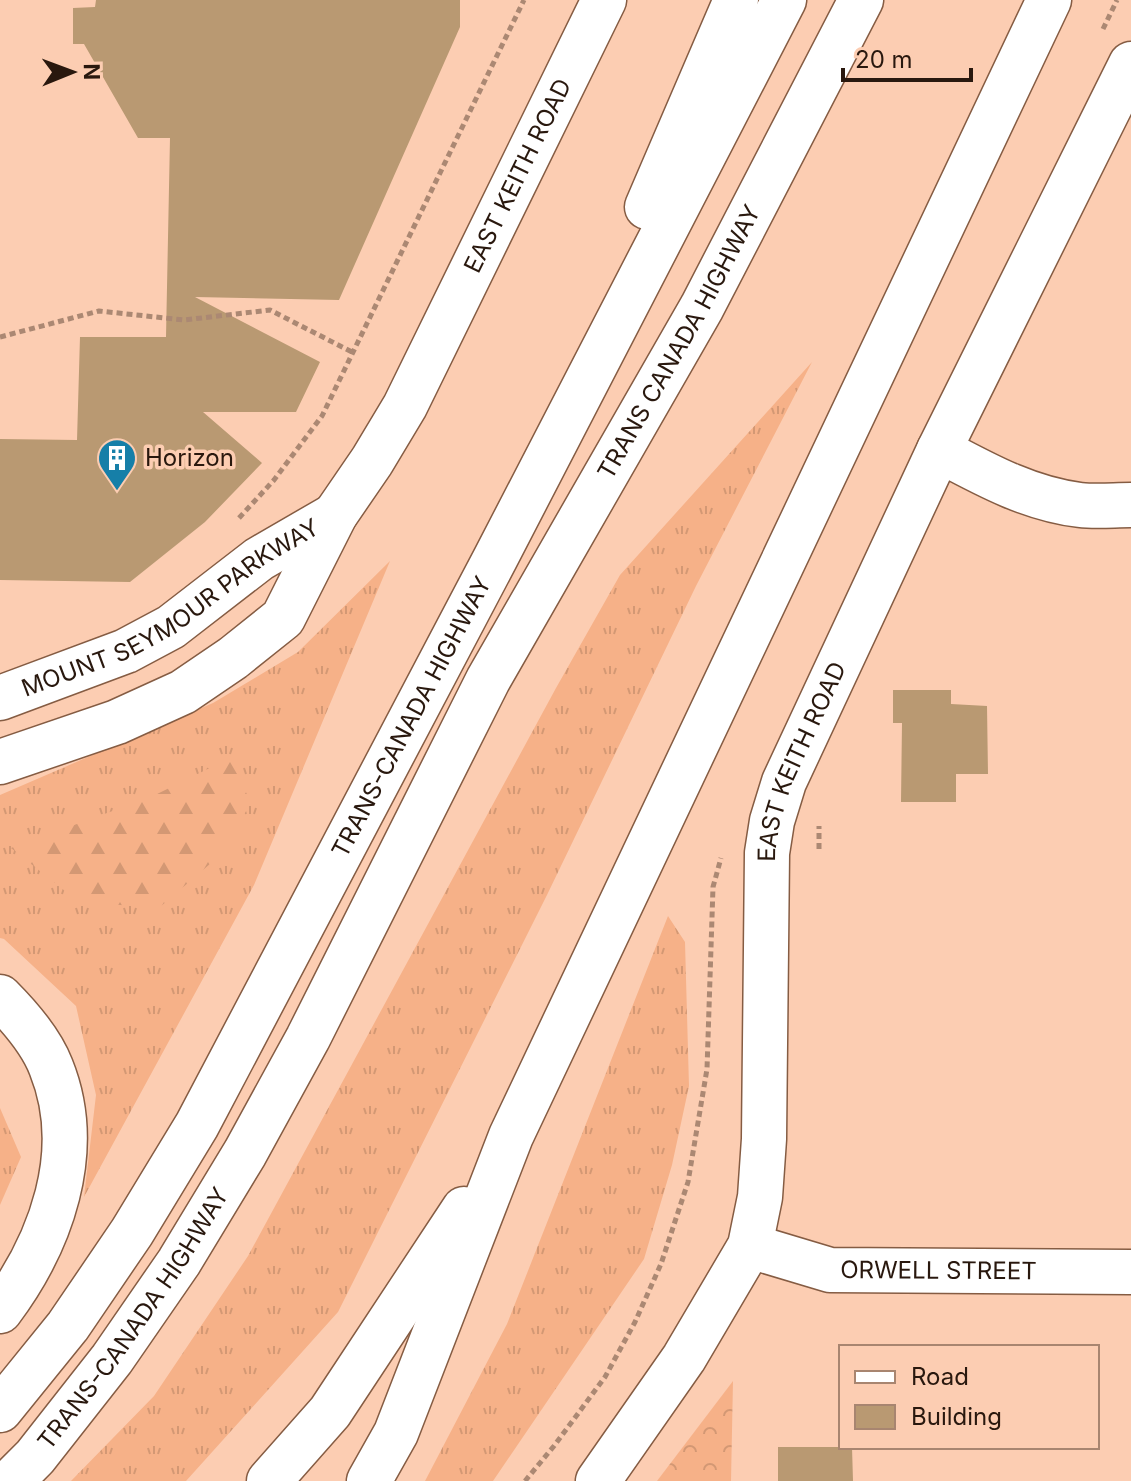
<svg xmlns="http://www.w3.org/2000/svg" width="1131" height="1481" viewBox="0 0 1131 1481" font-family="Inter,sans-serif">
<defs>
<pattern id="grass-tufts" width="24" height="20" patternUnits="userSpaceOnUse" patternTransform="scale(2)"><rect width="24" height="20" fill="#f6b188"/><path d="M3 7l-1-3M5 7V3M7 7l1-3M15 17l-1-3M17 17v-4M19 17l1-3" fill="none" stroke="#d39874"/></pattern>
<pattern id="forest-firs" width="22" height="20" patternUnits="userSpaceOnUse" patternTransform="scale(2)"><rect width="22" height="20" fill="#f6b188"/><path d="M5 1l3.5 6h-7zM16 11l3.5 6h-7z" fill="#d39874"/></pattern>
<pattern id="park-crowns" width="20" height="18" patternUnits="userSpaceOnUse" patternTransform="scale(2)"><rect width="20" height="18" fill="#f6b188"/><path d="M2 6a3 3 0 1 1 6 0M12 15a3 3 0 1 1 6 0" fill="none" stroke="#d39874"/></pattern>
</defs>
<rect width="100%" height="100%" fill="#fccdb2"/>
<path fill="url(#grass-tufts)" d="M812,362l-116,224 -149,309 -209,417 -152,169h-115l83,-85 94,-140 308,-568 64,-113z
M390,561l-136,324 -170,312 12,-102 -20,-89 -72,-67 -4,-1v-143l213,-92 85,-51z
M668,916l17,26 4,144 -17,79 -28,94 -151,222h-68l82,-157z
M0,1108l21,49 -21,48z"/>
<path fill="url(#forest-firs)" d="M230,758l21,45 -33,54 -58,50 -80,-4 -69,-55 140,-51z"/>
<path fill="url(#park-crowns)" d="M733,1381l-2,100h-74z"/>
<path fill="#b99972" d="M96,0h364v27l-121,273 -144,-3 125,65 -24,50h-93l59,51 -57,59 -75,60 -130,-2v-141l77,1 3,-103h86l4,-199h-32l-54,-94h-11v-36l22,-1z
M893,690h58v14l36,2 1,68h-32v28h-55l1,-79h-9z
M778,1447h74l1,34h-75z"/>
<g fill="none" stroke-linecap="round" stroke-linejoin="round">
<defs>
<g id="minor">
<path d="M939,450c45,24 90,49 141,55 17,2 34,0 51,0"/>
<path id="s1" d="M750,1246l80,24 301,2"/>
<path id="s2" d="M598,1481l86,-123 66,-112 10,-49 4,-58 3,-286 5,-32 12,-39 155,-332 192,-386"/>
</g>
<g id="secondary">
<path id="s3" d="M0,698l126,-47 45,-24 88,-68 76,-44"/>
<path id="s4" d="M0,762l117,-40 66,-30 50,-34 50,-40 52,-103 37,-54 33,-55 199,-406"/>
</g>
<g id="motorway">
<path d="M647,207l89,-207"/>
<path d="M0,997c20,20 41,44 51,70 34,84 0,176 -51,244"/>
<path id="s5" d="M0,1410l68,-84 64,-94 65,-107 299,-568 288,-557"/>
<path id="s6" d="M11,1481l24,-24 77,-98 67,-97 66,-109 63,-115 180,-358 214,-373 159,-307"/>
<path d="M269,1481l61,-69 134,-203"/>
<path d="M369,1481l27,-48 115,-297 538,-1136"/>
</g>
</defs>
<use href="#minor" stroke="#855c43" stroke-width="47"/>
<use href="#secondary" stroke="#855c43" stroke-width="47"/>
<use href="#motorway" stroke="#855c43" stroke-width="47"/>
<path stroke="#ab8873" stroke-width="5" stroke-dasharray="6 4" stroke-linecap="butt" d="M1103,29l14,-29
M0,337l99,-26 85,9 86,-10 82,42
M239,518l35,-38 48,-64 202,-416
M819,849v-23
M525,1481l29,-35 51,-69 30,-55 26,-58 27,-82 19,-113 6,-182 8,-29"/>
<use href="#minor" stroke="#fff" stroke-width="44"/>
<use href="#secondary" stroke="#fff" stroke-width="44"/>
<use href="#motorway" stroke="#fff" stroke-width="44"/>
</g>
<defs>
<symbol id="building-pin" viewBox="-11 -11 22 30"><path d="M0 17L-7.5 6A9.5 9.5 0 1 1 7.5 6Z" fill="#167fa8" stroke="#fccdb2"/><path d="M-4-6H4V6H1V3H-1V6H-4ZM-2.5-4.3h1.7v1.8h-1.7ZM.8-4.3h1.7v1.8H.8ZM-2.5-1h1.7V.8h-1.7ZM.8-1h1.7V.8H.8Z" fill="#fff"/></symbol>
</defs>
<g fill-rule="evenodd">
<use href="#building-pin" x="95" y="436" width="44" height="60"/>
</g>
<g text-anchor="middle" stroke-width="7" stroke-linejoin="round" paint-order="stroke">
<g font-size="24" fill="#29180e" stroke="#fccdb2">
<text dy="8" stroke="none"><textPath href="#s4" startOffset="822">EAST KEITH ROAD</textPath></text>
<text dy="8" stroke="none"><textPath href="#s6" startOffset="1324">TRANS CANADA HIGHWAY</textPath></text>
<text dy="8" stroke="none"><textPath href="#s3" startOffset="194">MOUNT SEYMOUR PARKWAY</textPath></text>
<text dy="8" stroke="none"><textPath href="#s5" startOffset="808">TRANS-CANADA HIGHWAY</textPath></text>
<text dy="8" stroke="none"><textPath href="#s2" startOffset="772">EAST KEITH ROAD</textPath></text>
<text dy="8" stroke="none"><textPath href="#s1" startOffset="192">ORWELL STREET</textPath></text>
<text dy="8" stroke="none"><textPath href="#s6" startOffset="204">TRANS-CANADA HIGHWAY</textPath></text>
</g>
<g font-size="24" fill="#29180e" stroke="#fccdb2" text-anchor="start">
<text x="145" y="466">Horizon</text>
</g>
</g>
<rect x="839" y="1345" width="260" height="104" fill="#fccdb2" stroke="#a88570" stroke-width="2"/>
<rect x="855" y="1371" width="40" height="12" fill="#ffffff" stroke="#a88570" stroke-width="2"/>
<text x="911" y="1385" font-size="24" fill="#29180e">Road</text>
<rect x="855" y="1405" width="40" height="24" fill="#b99972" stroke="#a88570" stroke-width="2"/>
<text x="911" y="1425" font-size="24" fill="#29180e">Building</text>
<g transform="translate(72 72) rotate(89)" stroke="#fccdb2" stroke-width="6" paint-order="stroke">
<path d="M0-6L14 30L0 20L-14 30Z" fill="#29180e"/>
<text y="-12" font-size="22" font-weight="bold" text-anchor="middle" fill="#29180e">N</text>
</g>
<path d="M843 68v12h128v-12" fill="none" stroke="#29180e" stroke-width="4"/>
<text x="855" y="68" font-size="24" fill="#29180e" stroke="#fccdb2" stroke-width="6" paint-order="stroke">20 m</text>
</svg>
